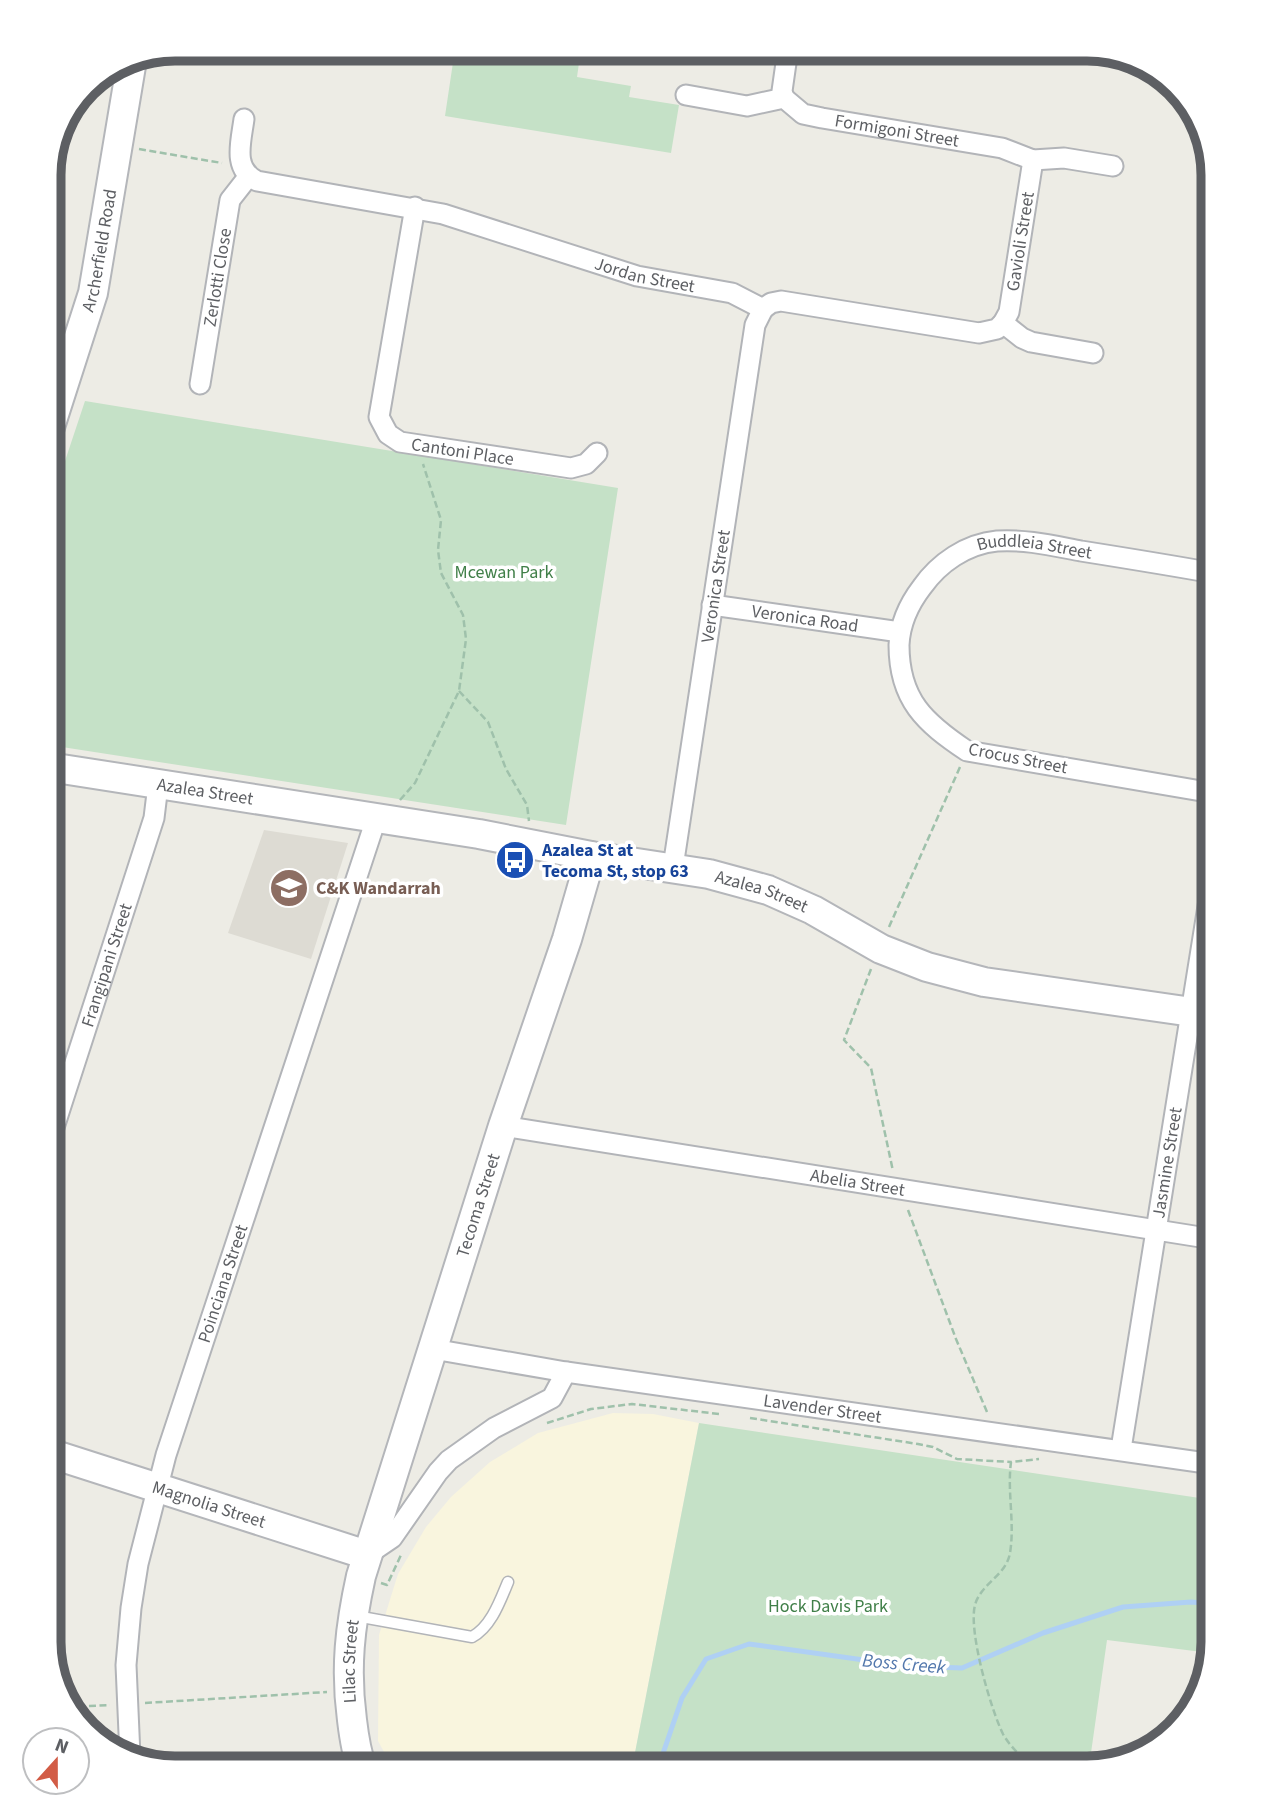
<svg xmlns="http://www.w3.org/2000/svg" width="1262" height="1817" viewBox="0 0 1262 1817" font-family="'Source Sans 3',sans-serif">
<rect width="100%" height="100%" fill="#edece5"/>
<path fill="#f9f5de" d="M613,1413l40,1 46,9 -67,345h-239l-15,-27 1,-106 19,-61 28,-47 25,-30 39,-35 48,-29z"/>
<path fill="#dddbd3" d="M264,830l84,13 -37,116 -83,-26z"/>
<path fill="#c5e1c7" d="M455,49h126l-4,28 54,9 -2,11 50,8 -8,48 -226,-37z
M85,401l533,87 -52,337 -517,-80v-236z
M699,1423l514,77v142l-3,11 -103,-13 -18,127 -2,1h-455z"/>
<g fill="none" stroke-linecap="round" stroke-linejoin="round">
<path stroke="#afd0f4" stroke-width="5" d="M658,1768l24,-70 24,-39 43,-15 158,22 55,2 81,-35 80,-26 68,-5 22,2"/>
<defs>
<path id="lane" d="M356,1616l116,21c19,-10 28,-36 36,-55"/>
<g id="street">
<path id="s1" d="M686,95l61,11 37,-8 19,16 19,4 180,30 31,12 31,-2 49,8"/>
<path d="M784,98l-2,-7 6,-42"/>
<path id="s2" d="M244,119c-3,23 -12,50 13,62l186,33 194,62 95,17 31,16 8,-6 10,-2 198,32 18,-4 6,-6 19,15 9,4 62,11"/>
<path id="s3" d="M415,207l-36,210 9,17 12,8 171,26 15,-4 11,-11"/>
<path id="s4" d="M1003,323l6,-11 24,-152"/>
<path id="s5" d="M200,384l30,-184 18,-23"/>
<path id="s6" d="M712,605l188,27"/>
<path id="s7" d="M1213,793l-246,-42c-42,-28 -68,-51 -68,-106 1,-21 10,-41 23,-58 17,-24 44,-43 75,-46 28,-2 57,5 84,10 44,7 88,14 132,22"/>
<path id="s8" d="M673,867l82,-542 8,-16"/>
<path id="s9" d="M503,1126l710,113"/>
<path id="s10" d="M49,1143l105,-325 4,-33"/>
<path id="s11" d="M433,1349l133,23 647,92"/>
<path id="s12" d="M1121,1449l92,-574"/>
<path d="M367,1555l25,-17 46,-66 11,-12 45,-32 58,-30 14,-26"/>
<path id="s13" d="M130,1756l-4,-91 5,-57 7,-44 28,-109 210,-636"/>
</g>
<g id="secondary">
<path id="s14" d="M49,430l44,-137 38,-227"/>
<path id="s15" d="M49,767l430,67 112,22 118,18 59,16 45,20 68,39 46,18 57,15 229,33"/>
<path id="s16" d="M49,1453l318,102"/>
<path id="s17" d="M362,1768c-6,-16 -8,-31 -10,-48 -7,-52 -2,-94 9,-144l142,-450 64,-187 24,-83"/>
</g>
</defs>
<use href="#lane" stroke="#b2b4b8" stroke-width="13"/>
<use href="#street" stroke="#b2b4b8" stroke-width="23"/>
<use href="#secondary" stroke="#b4b6ba" stroke-width="32"/>
<path stroke="#9fc1ab" stroke-width="2.5" stroke-dasharray="7 3.5" stroke-linecap="butt" d="M139,149l83,14
M459,691l29,31 18,47 21,36 2,16
M400,800l15,-17 44,-92 7,-52 -3,-24 -22,-42 -3,-23 3,-30 -18,-56
M889,927l71,-160
M871,969l-27,71 27,28 22,103
M908,1210l48,129 31,73
M750,1418l168,26 15,3 24,12 54,3
M547,1423l44,-14 41,-5 87,10
M381,1583l6,2 14,-30
M145,1703l182,-11
M68,1707l42,-2
M1030,1768c-8,-12 -20,-21 -27,-34 -12,-24 -35,-103 -28,-129 6,-22 31,-29 35,-52 5,-30 -3,-61 1,-91l28,-3"/>
<use href="#lane" stroke="#fff" stroke-width="10"/>
<use href="#street" stroke="#fff" stroke-width="19"/>
<use href="#secondary" stroke="#fff" stroke-width="28"/>
</g>
<defs>
<symbol id="bus-disc" viewBox="-11 -11 22 22"><circle r="9.5" fill="#1a4fb4" stroke="#fff"/><path d="M-5-6H5V4H4V6H2V4H-2V6H-4V4H-5ZM-3.5-4V0h7V-4ZM-3.5 1.2v1.5H-2V1.2ZM2 1.2v1.5H3.5V1.2Z" fill="#fff"/></symbol>
<symbol id="school-disc" viewBox="-11 -11 22 22"><circle r="9.5" fill="#8d6e63" stroke="#fff"/><path d="M0-5L7-2L0 1L-7-2ZM-4 1L0 2.5L4 1V4Q0 6-4 4Z" fill="#fff"/></symbol>
</defs>
<g fill-rule="evenodd">
<use href="#bus-disc" x="493" y="838" width="44" height="44"/>
<use href="#school-disc" x="267" y="866" width="44" height="44"/>
</g>
<g text-anchor="middle" stroke-width="7" stroke-linejoin="round" paint-order="stroke">
<g font-size="18" fill="#5d5f63" stroke="#fff">
<text dy="6" stroke="none"><textPath href="#s1" startOffset="220">Formigoni Street</textPath></text>
<text dy="6" stroke="none"><textPath href="#s4" startOffset="84">Gavioli Street</textPath></text>
<text dy="6" stroke="none"><textPath href="#s14" startOffset="187">Archerfield Road</textPath></text>
<text dy="6" stroke="none"><textPath href="#s2" startOffset="469">Jordan Street</textPath></text>
<text dy="6" stroke="none"><textPath href="#s5" startOffset="108">Zerlotti Close</textPath></text>
<text dy="6" stroke="none"><textPath href="#s3" startOffset="310">Cantoni Place</textPath></text>
<text dy="6" stroke="none"><textPath href="#s7" startOffset="574">Buddleia Street</textPath></text>
<text dy="6" stroke="none"><textPath href="#s8" startOffset="284">Veronica Street</textPath></text>
<text dy="6" stroke="none"><textPath href="#s6" startOffset="94">Veronica Road</textPath></text>
<text transform="translate(1018 758) rotate(11)" y="6">Crocus Street</text>
<text dy="6" stroke="none"><textPath href="#s15" startOffset="158">Azalea Street</textPath></text>
<text dy="6" stroke="none"><textPath href="#s15" startOffset="724">Azalea Street</textPath></text>
<text dy="6" stroke="none"><textPath href="#s10" startOffset="187">Frangipani Street</textPath></text>
<text dy="6" stroke="none"><textPath href="#s12" startOffset="290">Jasmine Street</textPath></text>
<text dy="6" stroke="none"><textPath href="#s9" startOffset="359">Abelia Street</textPath></text>
<text dy="6" stroke="none"><textPath href="#s17" startOffset="583">Tecoma Street</textPath></text>
<text dy="6" stroke="none"><textPath href="#s13" startOffset="486">Poinciana Street</textPath></text>
<text dy="6" stroke="none"><textPath href="#s11" startOffset="394">Lavender Street</textPath></text>
<text dy="6" stroke="none"><textPath href="#s16" startOffset="168">Magnolia Street</textPath></text>
<text dy="6" stroke="none"><textPath href="#s17" startOffset="108">Lilac Street</textPath></text>
</g>
<g font-size="18" fill="#407f48" stroke="#fff">
<text x="504" y="578">Mcewan Park</text>
<text x="828" y="1612">Hock Davis Park</text>
</g>
<g font-size="18" font-weight="bold" fill="#164399" stroke="#fff" text-anchor="start">
<text x="542" y="856">Azalea St at<tspan x="542" dy="21">Tecoma St, stop 63</tspan></text>
</g>
<g font-size="18" font-weight="bold" fill="#785e54" stroke="#fff" text-anchor="start">
<text x="316" y="894">C&amp;K Wandarrah</text>
</g>
<g font-size="19" font-style="italic" fill="#5277ac" stroke="#fff">
<text transform="translate(904 1663) rotate(5)" y="7">Boss Creek</text>
</g>
</g>
<path d="M0 0H1262V1817H0ZM175 61H1087A114 114 0 0 1 1201 175V1642A114 114 0 0 1 1087 1756H175A114 114 0 0 1 61 1642V175A114 114 0 0 1 175 61Z" fill="#fff" fill-rule="evenodd"/>
<path fill="none" stroke="#5d5f63" stroke-width="9" d="M175 61H1087A114 114 0 0 1 1201 175V1642A114 114 0 0 1 1087 1756H175A114 114 0 0 1 61 1642V175A114 114 0 0 1 175 61Z"/>
<g transform="translate(56 1761) rotate(21)"><circle r="33" fill="#ffffff" stroke="#bebfc1" stroke-width="2"/>
<path d="M0-5L12 26L0 18L-12 26Z" fill="#d25c46"/>
<text y="-10" font-size="19" font-weight="bold" text-anchor="middle" fill="#5d5f63">N</text>
</g>
</svg>
